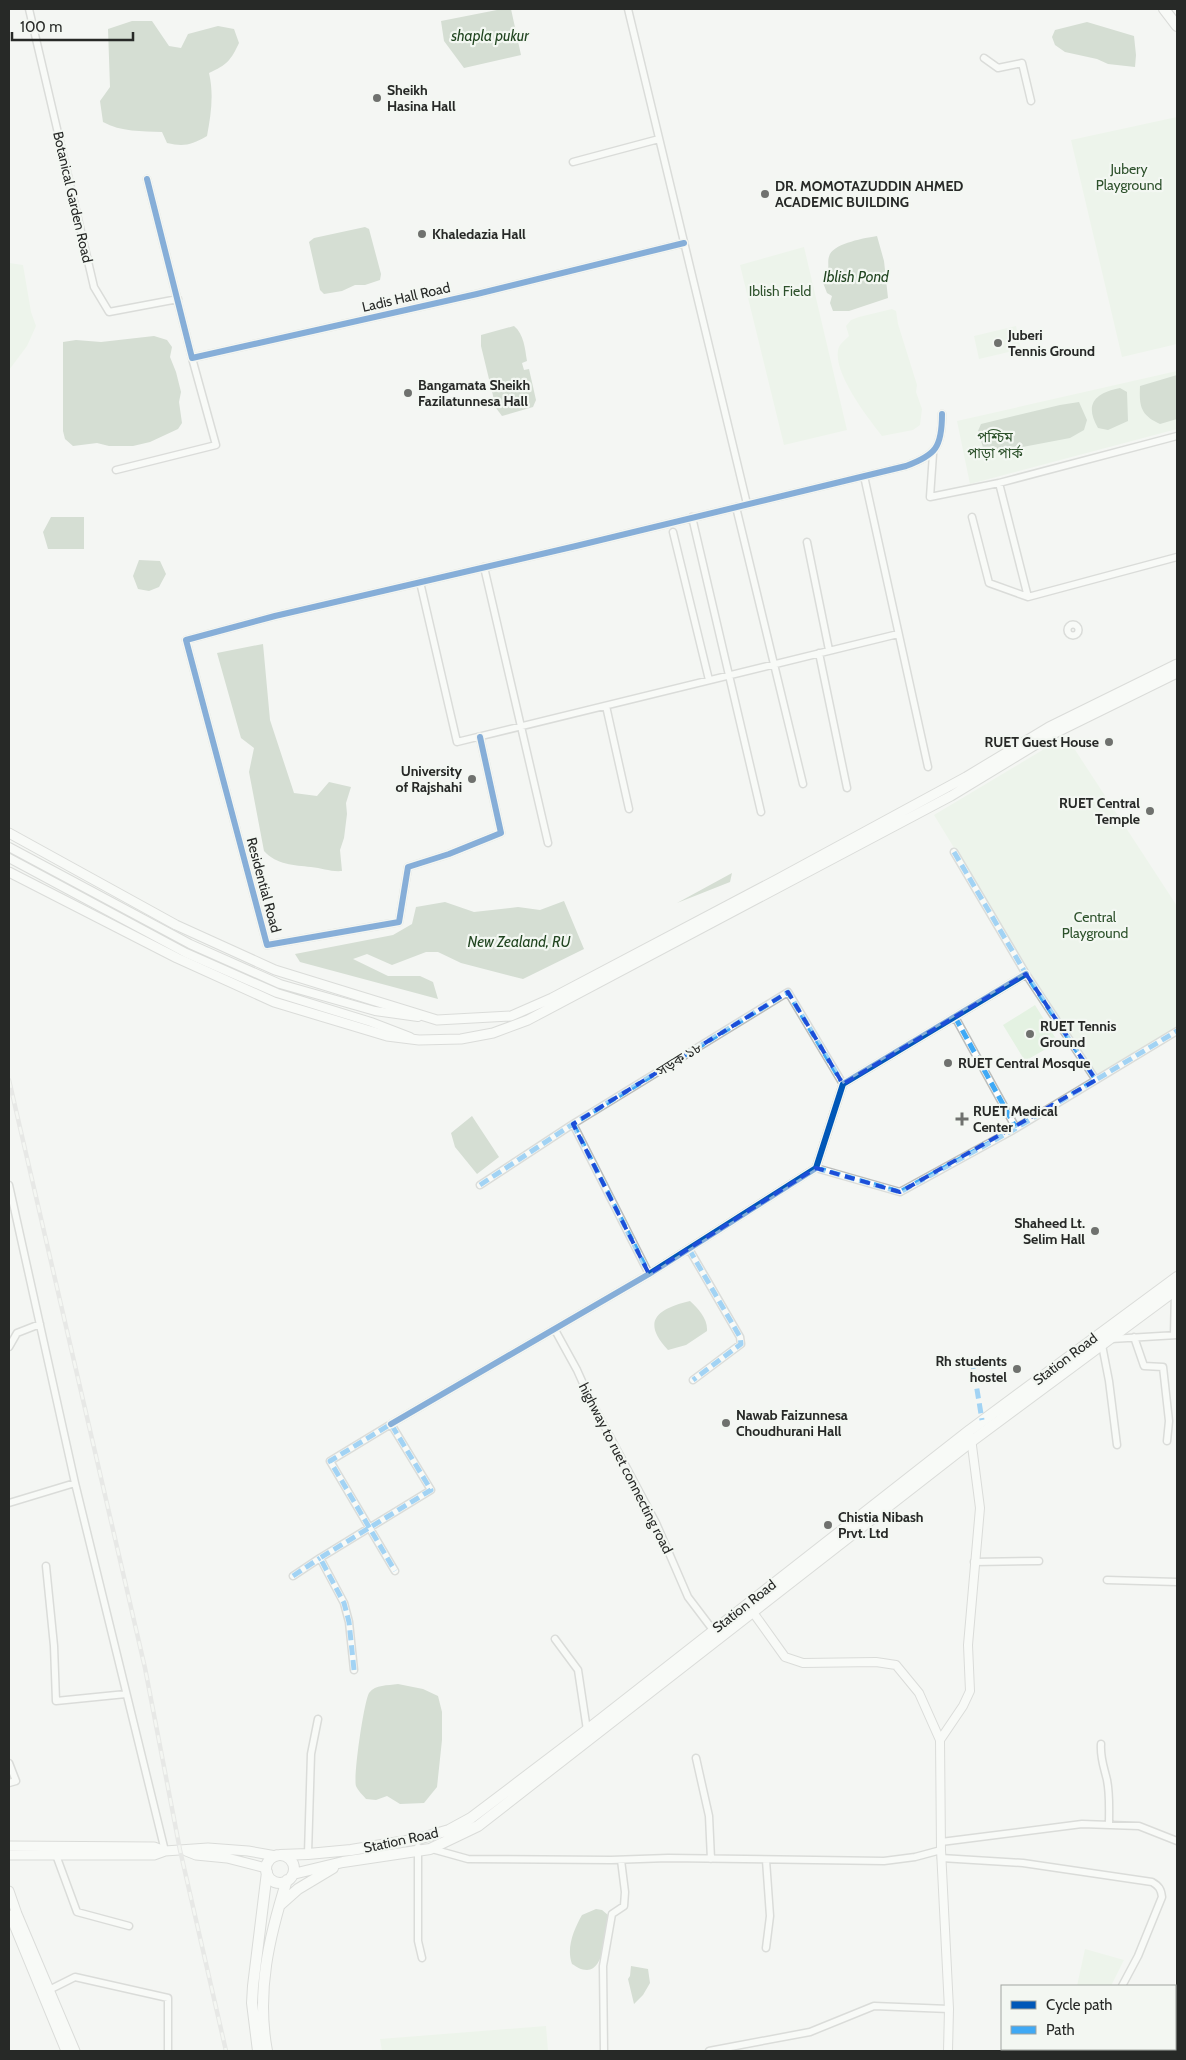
<svg xmlns="http://www.w3.org/2000/svg" width="1186" height="2060" viewBox="0 0 1186 2060" font-family="Cabin,'Noto Sans Bengali',sans-serif">
<rect width="100%" height="100%" fill="#f4f6f3"/>
<path fill="#e4f2e2" d="M1177,117v227l-55,13 -51,-217z
M804,247l43,183 -63,15 -44,-180z
M9,263l14,2 8,47 5,14 -9,20 -18,24z
M892,309l4,2 2,13 19,61 -1,7 6,17 -2,16 -7,5 -31,6c-13,-17 -52,-66 -43,-89 2,-4 7,-8 10,-11l-3,-10 5,-6 8,-3z
M1016,326l5,23 -42,10 -5,-23z
M1177,371v58l-207,55 -13,-63z
M1066,736l111,170v125l-81,49 -162,-265z
M1035,1005l23,37 -33,19 -22,-36z
M1085,1949l39,11 -13,26h-34z
M546,2026l2,25h-166l-2,-12z"/>
<path fill="#afc0ae" d="M502,9h9l10,46 -57,13 -20,-27 -3,-20z
M132,21h20l17,25 12,2 7,-14 30,-8 16,3 5,14c-8,17 -12,22 -30,30 5,21 2,42 -2,63 -16,9 -23,11 -40,7l-5,-11c-20,-1 -41,0 -59,-10l-3,-21 10,-14 -2,-58z
M1087,22l47,14 2,19 -1,12 -27,-3 -11,-5 -32,-7 -10,-7 -3,-8 3,-7z
M365,227l4,2 12,45 -1,6 -15,5h-10l-13,6 -18,3 -4,-4 -11,-48 5,-4z
M877,236l7,25 4,37 -39,13h-16l-3,-8 2,-7 -5,-3 -5,-13c2,-3 5,-7 6,-10 1,-6 -1,-10 2,-16 6,-11 35,-16 47,-18z
M514,326c10,8 11,23 13,35l-5,2 2,7 5,-1 7,31 -3,7 -31,9 -6,-8 -15,-62v-11z
M154,336l13,4 5,7 -2,10 6,15 5,20 -2,10 3,21 -4,6 -28,13 -17,4h-24l-12,-3 -24,3 -8,-7 -2,-8v-89l13,-2 25,2z
M1177,375v44l-17,5c-19,-9 -21,-17 -20,-38z
M1120,388l7,4 1,29 -20,9 -10,-2c-14,-24 -3,-35 22,-40z
M1079,402l8,18 -3,10 -14,8 -85,16 -7,-23 3,-7 79,-19z
M51,517h33v32h-36l-5,-17z
M139,560l21,1 6,13 -7,13 -10,4 -11,-2 -5,-13z
M263,644l7,76 24,73 23,3 12,-14 22,5 -5,16 1,11 -3,24 -4,12 2,21c-11,1 -20,-3 -31,-4 -17,-2 -34,-2 -47,-16l-15,-79 5,-24 -13,-10 -24,-85z
M732,873l-2,9 -53,21z
M564,901l20,48 -61,30 -62,-16 -23,-11h-12l-34,13 -25,-11 -14,5 35,17h32l13,6 5,17 -138,-37 -5,-8 98,-19 19,-11 4,-17 29,-5 29,10 44,-5 22,3z
M472,1116l27,41 -22,17 -22,-27 -4,-14z
M690,1301c8,7 18,18 17,30l-21,14 -18,5c-27,-29 -11,-41 22,-49z
M398,1684l25,5 15,7 4,16v28l-5,47 -13,16 -24,1 -13,-8 -11,4 -10,-1c-3,-4 -8,-8 -10,-13 -3,-9 8,-85 13,-93 7,-9 18,-7 29,-9z
M596,1909l6,1 6,5c-1,13 -3,55 -21,55 -6,0 -10,-3 -15,-6 -6,-16 2,-35 10,-49z
M631,1966l17,3 2,14 -7,12 -9,9 -6,-25 2,-3z"/>
<g fill="none" stroke-linecap="round" stroke-linejoin="round">
<defs>
<path id="minor" d="M29,9l65,278 15,25 69,-13
M628,9l119,495
M984,58l14,10 24,-5 9,38
M573,162l86,-23
M147,179l45,179 285,-64 207,-51
M1177,436l-178,47 29,114 149,-40
M933,454l-3,43 69,-14
M116,470l100,-25 -24,-87
M864,476l64,291
M736,507l67,277
M692,517l69,295
M972,517l17,66 39,14
M673,532l36,148
M807,542l22,108
M484,567l64,276
M420,582l37,160 441,-108
M1067.5 630a5.5 5.5 0 1 1 11 0a5.5 5.5 0 1 1-11 0Z
M819,653l28,135
M606,706l23,103
M480,737l21,96 -52,21 -41,13 -9,55 -132,23 -81,-305 89,-24 301,-70 330,-80c30,-11 36,-19 36,-52
M954,852l72,122 70,106
M955,1017l61,111
M573,1124l76,150
M816,1168l84,24 113,-62 164,-99
M9,1185l66,298 90,368
M480,1185l93,-61 215,-132 55,92
M689,1249l51,88 1,7 -48,36
M555,1330l22,40 13,29 66,124 32,74 25,33
M1174,1335l1,-45
M1134,1337l10,29 19,1 6,54 -2,20
M1111,1339l66,-4
M1102,1345l7,36 8,64
M9,1347l8,-14 23,-9
M391,1424l258,-150 167,-106 27,-84 183,-110
M9,1503l66,-20
M974,1562l65,-1
M46,1566l8,80 2,55 70,-7
M293,1576l27,-18
M1107,1580l70,2
M555,1639l23,31 9,60
M354,1670l-5,-48 -5,-19 -24,-45 111,-68 -40,-66 -61,37 65,110
M1101,1744c-1,14 3,23 6,36 3,15 2,30 2,45
M696,1758l13,58 2,43
M9,1763l7,18 -7,2
M941,1842l141,-18 57,2 38,15
M418,1847v94l4,17
M432,1849l36,10 143,1 57,-2 216,3 31,-4 26,-7
M308,1854l3,-100 7,-35
M56,1855l21,57 52,14
M941,1858l82,5 129,19c7,4 9,7 10,15l-24,59 -16,30
M766,1860l4,56 -4,32
M49,1990l26,-13 93,21v53
M1103,2049v2
M604,2051l-1,-85 9,-52 12,-8 1,-14 -4,-32
M709,2051l101,-19 64,-26 75,3"/>
<path id="tertiary" d="M9,847l181,97 90,40 95,27 43,6
M9,858l177,95 91,40 94,29 39,15
M752,1611l33,46 18,6 73,-1 20,3 23,28 21,47
M948,2051l1,-42 -8,-159 -1,-110 23,-34 7,-15 -2,-46 12,-137 -9,-70"/>
<path id="secondary" d="M9,833l167,92 99,45 162,50 74,-4 41,-18 224,-118 190,-103 83,-50 128,-63
M9,872l168,86 97,44 113,34 32,4 42,-1 32,-6 35,-13 423,-224 102,-62 124,-61
M9,1846l145,1 11,4
M186,1851l10,4 31,3 39,10
M9,1855h145l11,-4 43,-3 40,3 28,5
M9,1891l8,23 58,137
M10,1915l56,136"/>
<path id="primary" d="M280,1855l28,-1 43,-4 67,-11 31,-9 22,-12 116,-88 383,-300 207,-153
M266 1869a14 14 0 1 1 28 0a14 14 0 1 1-28 0Z
M293,1874l50,-12 87,-13 48,-23 494,-385 205,-152
M280,1905l18,-16 35,-21
M258,2051l-6,-48 1,-17 14,-114
M267,2051c-11,-59 2,-114 20,-171"/>
<path id="trunk" d="M1164,9l13,17"/>
</defs>
<use href="#minor" stroke="#bbbdbb" stroke-width="9"/>
<use href="#tertiary" stroke="#bbbdbb" stroke-width="10"/>
<use href="#secondary" stroke="#bbbdbb" stroke-width="11"/>
<use href="#primary" stroke="#bbbdbb" stroke-width="12"/>
<use href="#trunk" stroke="#bbbdbb" stroke-width="12"/>
<use href="#minor" stroke="#fdfefd" stroke-width="6"/>
<use href="#tertiary" stroke="#fdfefd" stroke-width="8"/>
<use href="#secondary" stroke="#fdfefd" stroke-width="9"/>
<use href="#primary" stroke="#fdfefd" stroke-width="10"/>
<use href="#trunk" stroke="#fdfefd" stroke-width="10"/>
<defs>
<path id="rail" d="M9,1080l136,588 35,182 46,201"/>
</defs>
<use href="#rail" stroke="#d7d8d7" stroke-width="4.5"/>
<use href="#rail" stroke="#f3f7f2" stroke-width="2.5" stroke-dasharray="8" stroke-linecap="butt"/>
<path stroke="#3fa9f5" stroke-width="5" stroke-dasharray="10 5" stroke-linecap="butt" d="M954,852l72,122 70,106
M955,1017l61,111
M573,1124l76,150
M816,1168l84,24 113,-62 164,-99
M480,1185l93,-61 215,-132 55,92
M689,1249l51,88 1,7 -48,36
M972,1359l10,61
M293,1576l27,-18
M354,1670l-5,-48 -5,-19 -24,-45 111,-68 -40,-66 -61,37 65,110"/>
<defs>
<path id="cycleway" d="M147,179l45,179 285,-64 207,-51
M480,737l21,96 -52,21 -41,13 -9,55 -132,23 -81,-305 89,-24 301,-70 330,-80c30,-11 36,-19 36,-52
M391,1424l258,-150 167,-106 27,-84 183,-110"/>
</defs>
<use href="#cycleway" stroke="#f3f7f2" stroke-width="9"/>
<use href="#cycleway" stroke="#0057b8" stroke-width="6"/>
</g>
<path d="M0 0H1186V2060H0ZM1026,974l70,106 -196,112 -84,-24 -167,106 -76,-150 215,-132 55,92z" fill="#f4f6f3" fill-opacity=".55" fill-rule="evenodd"/>
<path fill="none" stroke="#1d4ed8" stroke-width="4" stroke-dasharray="10 6" stroke-linejoin="round" d="M1026,974l70,106 -196,112 -84,-24 -167,106 -76,-150 215,-132 55,92z"/>
<g fill="#6f716e" stroke="#f3f7f2" stroke-width="2">
<circle cx="377" cy="98" r="5"/>
<circle cx="765" cy="194" r="5"/>
<circle cx="422" cy="234" r="5"/>
<circle cx="998" cy="343" r="5"/>
<circle cx="408" cy="393" r="5"/>
<circle cx="1109" cy="742" r="5"/>
<circle cx="472" cy="779" r="5"/>
<circle cx="1150" cy="811" r="5"/>
<circle cx="1030" cy="1034" r="5"/>
<circle cx="948" cy="1063" r="5"/>
<path d="M959.5 1111.5h5v5h5v5h-5v5h-5v-5h-5v-5h5z"/>
<circle cx="1095" cy="1231" r="5"/>
<circle cx="1017" cy="1369" r="5"/>
<circle cx="726" cy="1423" r="5"/>
<circle cx="828" cy="1525" r="5"/>
</g>
<g text-anchor="middle" stroke-width="4.5" stroke-linejoin="round" paint-order="stroke">
<g font-size="14" font-weight="bold" fill="#272927" stroke="#f3f7f2" text-anchor="start">
<text x="387" y="95">Sheikh<tspan x="387" dy="16">Hasina Hall</tspan></text>
<text x="775" y="191">DR. MOMOTAZUDDIN AHMED<tspan x="775" dy="16">ACADEMIC BUILDING</tspan></text>
<text x="432" y="239">Khaledazia Hall</text>
<text x="1008" y="340">Juberi<tspan x="1008" dy="16">Tennis Ground</tspan></text>
<text x="418" y="390">Bangamata Sheikh<tspan x="418" dy="16">Fazilatunnesa Hall</tspan></text>
<text x="1099" y="747" text-anchor="end">RUET Guest House</text>
<text x="462" y="776" text-anchor="end">University<tspan x="462" dy="16">of Rajshahi</tspan></text>
<text x="1140" y="808" text-anchor="end">RUET Central<tspan x="1140" dy="16">Temple</tspan></text>
<text x="1040" y="1031">RUET Tennis<tspan x="1040" dy="16">Ground</tspan></text>
<text x="958" y="1068">RUET Central Mosque</text>
<text x="973" y="1116">RUET Medical<tspan x="973" dy="16">Center</tspan></text>
<text x="1085" y="1228" text-anchor="end">Shaheed Lt.<tspan x="1085" dy="16">Selim Hall</tspan></text>
<text x="1007" y="1366" text-anchor="end">Rh students<tspan x="1007" dy="16">hostel</tspan></text>
<text x="736" y="1420">Nawab Faizunnesa<tspan x="736" dy="16">Choudhurani Hall</tspan></text>
<text x="838" y="1522">Chistia Nibash<tspan x="838" dy="16">Prvt. Ltd</tspan></text>
</g>
<g font-size="14" fill="#2d512b" stroke="#f3f7f2">
<text x="1129" y="174">Jubery<tspan x="1129" dy="16">Playground</tspan></text>
<text x="780" y="296">Iblish Field</text>
<text x="995" y="442">পশ্চিম<tspan x="995" dy="16">পাড়া পার্ক</tspan></text>
<text x="1095" y="922">Central<tspan x="1095" dy="16">Playground</tspan></text>
</g>
<g font-size="14" fill="#272927" stroke="#f3f7f2">
<text transform="translate(73 197) rotate(77)" y="5">Botanical Garden Road</text>
<text transform="translate(406 297) rotate(-13)" y="5">Ladis Hall Road</text>
<text transform="translate(264 885) rotate(75)" y="5">Residential Road</text>
<text transform="translate(679 1059) rotate(-32)" y="5">সড়ক ১৮</text>
<text transform="translate(1065 1359) rotate(-37)" y="5">Station Road</text>
<text transform="translate(626 1468) rotate(63)" y="5">highway to ruet connecting road</text>
<text transform="translate(744 1606) rotate(-38)" y="5">Station Road</text>
<text transform="translate(401 1840) rotate(-12)" y="5">Station Road</text>
</g>
<g font-size="15" font-style="italic" fill="#214520" stroke="#f3f7f2">
<text x="490" y="41">shapla pukur</text>
<text x="856" y="282">Iblish Pond</text>
<text x="519" y="947">New Zealand, RU</text>
</g>
</g>
<rect width="1186" height="2060" fill="none" stroke="#272927" stroke-width="20"/>
<rect x="1001" y="1985" width="175" height="65" fill="#f3f7f2" stroke="#a1a5a1"/>
<rect x="1011" y="2001" width="25" height="8" fill="#0057b8" stroke="#a1a5a1"/>
<text x="1046" y="2010" font-size="15" fill="#272927">Cycle path</text>
<rect x="1011" y="2026" width="25" height="8" fill="#3fa9f5" stroke="#a1a5a1"/>
<text x="1046" y="2035" font-size="15" fill="#272927">Path</text>
<path d="M12 32v8h121v-8" fill="none" stroke="#272927" stroke-width="2.5"/>
<text x="20" y="32" font-size="15" fill="#272927" stroke="#f3f7f2" stroke-width="4" paint-order="stroke">100 m</text>
</svg>
